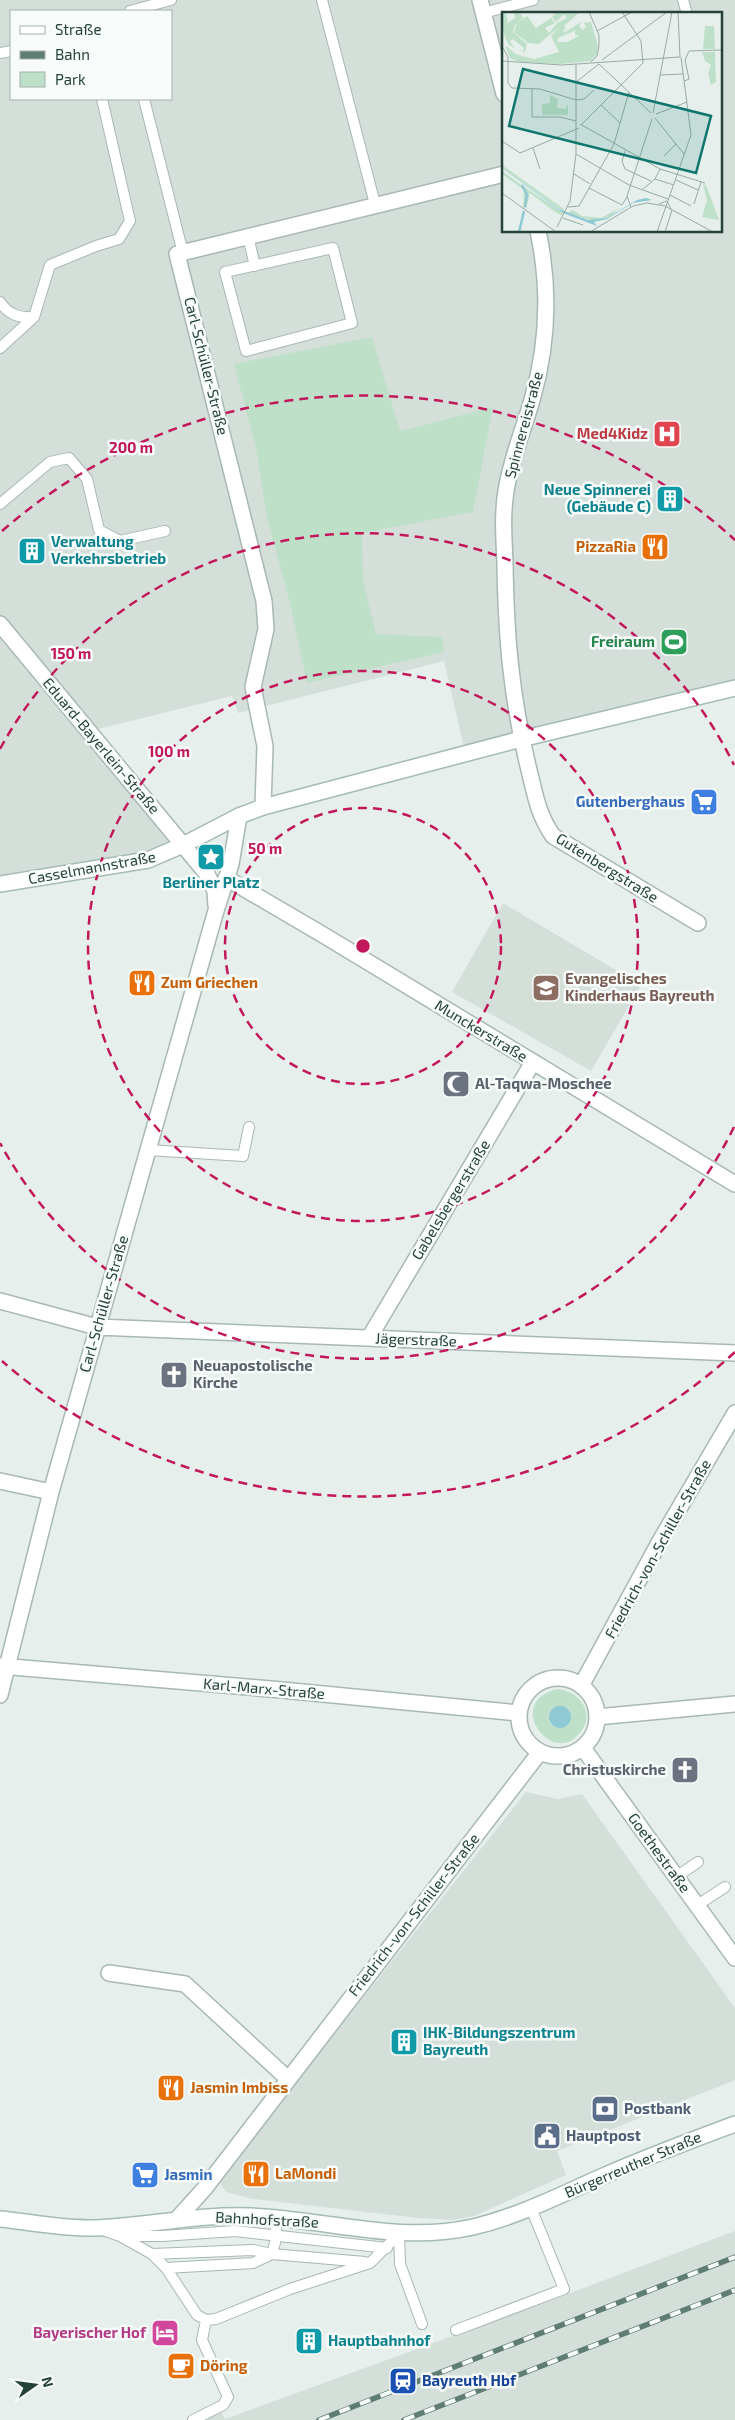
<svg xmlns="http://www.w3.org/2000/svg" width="735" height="2420" viewBox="0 0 735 2420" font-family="'Exo 2',sans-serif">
<rect width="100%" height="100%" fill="#e6efeb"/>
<path fill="#d4dfda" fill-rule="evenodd" d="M0,0h735v686l-270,66 -21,-91 -206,52 -6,-17 -146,36 94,113 -21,10 -159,28zM11,11h160v88h-160zM504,14h217v217h-217z
M503,903l138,82 -50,86 -139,-79z
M526,1792l32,7 24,-5 153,214v72l-178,71 9,24 -92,41 -21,4 -35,-2 -165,-19 -27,-7 -5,-7v-8z
M735,2231v189h-534l20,-9 4,8 348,-127z"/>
<path fill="#bfe0c8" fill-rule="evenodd" d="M372,337l28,94 93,-24 -20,105 -111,21 1,47 13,54 66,3 2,15 -137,31 -17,-79 -23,-86 -11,-70 -22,-84z
M558,1689c20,2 37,22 24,41 -27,42 -81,-28 -24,-41zM566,1708l5,9 -13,11c-8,-3 -10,-7 -9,-15z"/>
<path fill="#8ec9d4" d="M549 1717a11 11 0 1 1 22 0a11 11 0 1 1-22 0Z"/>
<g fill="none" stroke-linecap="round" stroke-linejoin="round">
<defs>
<path id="lane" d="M322,0l53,204
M683,0l4,14
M130,11l41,-11
M483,13l50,-13
M0,53l11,-2
M144,99l39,154
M248,236l7,30
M333,248l19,75 -106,28 -21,-79z
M0,302c9,13 19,16 34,15
M0,348l34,-31 16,-52 46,-19 23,-7 11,-18 -28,-122
M0,504l50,-42 19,-4 18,21 12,51 21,11 45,-10
M148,1150l95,6 6,-29
M676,1877l22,-15
M696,1906l29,-19
M103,2230l17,6 32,18 14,14 31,47 9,5 10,-1 74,-30 80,-26 29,-29
M399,2234l1,30 22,60
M123,2236h39l73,-5 152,17
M152,2254l101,-4 19,4 93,8
M272,2254l5,-19 -3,-17
M166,2268l87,-5 19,-9
M456,2330l108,-41 -33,-81
M193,2420l30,-15 5,-8 -26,-57 4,-20"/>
<path id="street" d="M480,0l24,94
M538,231c12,56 10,114 -6,169 -9,31 -21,59 -26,91 -4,24 -2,48 -1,72 1,73 6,132 23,203 7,27 9,47 25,70l145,87
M0,624l207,250 8,17 1,15
M263,807l2,-61 -12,-59 13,-58 -2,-28 -87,-347 327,-80
M226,878l94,55 415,251
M0,1301l97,26 638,26
M369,1338l164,-276
M0,1481l51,11
M0,1666l282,24 237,23
M519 1717a39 39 0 1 1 78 0a39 39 0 1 1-78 0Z
M581,1686l79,-145 75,-128
M0,1695l51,-203 164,-578 16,-50 8,-48
M597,1717l138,-13
M583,1748l152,210
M109,1973l76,11 103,95
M177,2219l28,-31 335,-436"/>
<path id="secondary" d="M0,884l148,-24 35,-15 56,-29 24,-9 258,-68 214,-51
M0,2219c31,3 63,10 95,9 52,-2 103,-14 155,-12 77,3 147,28 223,11 47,-11 91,-34 135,-53 41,-18 84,-34 127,-50"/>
</defs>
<use href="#lane" stroke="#a8b8b2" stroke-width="12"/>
<use href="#street" stroke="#a8b8b2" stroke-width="18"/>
<use href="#secondary" stroke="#a4bbb3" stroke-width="18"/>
<use href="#lane" stroke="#fff" stroke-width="10"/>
<use href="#street" stroke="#fff" stroke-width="15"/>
<use href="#secondary" stroke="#fff" stroke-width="15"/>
<defs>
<path id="rail" d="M319,2420l416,-163
M404,2420l331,-130"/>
</defs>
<use href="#rail" stroke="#5f7d75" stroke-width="5.5"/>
<use href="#rail" stroke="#f7fbf9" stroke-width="4" stroke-dasharray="11" stroke-linecap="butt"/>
</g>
<g fill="none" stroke="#c2185b" stroke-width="2.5" stroke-dasharray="9 6">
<circle cx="363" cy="946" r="138"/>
<circle cx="363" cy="946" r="275"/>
<path d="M734 1127A413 413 0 0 1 0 1143M0 749A413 413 0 0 1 734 765"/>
<path d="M735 1352A550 550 0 0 1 2 1361M2 531A550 550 0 0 1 735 540"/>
</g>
<defs>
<symbol id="hospital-square" viewBox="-11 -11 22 22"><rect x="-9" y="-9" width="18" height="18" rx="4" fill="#e0444e" stroke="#f7fbf9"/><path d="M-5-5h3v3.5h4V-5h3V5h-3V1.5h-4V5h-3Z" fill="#fff"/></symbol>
<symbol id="building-square" viewBox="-11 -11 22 22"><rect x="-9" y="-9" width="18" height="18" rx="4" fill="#0f9aa8" stroke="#f7fbf9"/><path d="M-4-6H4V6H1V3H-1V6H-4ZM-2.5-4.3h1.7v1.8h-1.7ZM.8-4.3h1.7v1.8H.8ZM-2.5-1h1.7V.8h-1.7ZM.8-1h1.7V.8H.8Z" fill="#fff"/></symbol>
<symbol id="restaurant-square" viewBox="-11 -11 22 22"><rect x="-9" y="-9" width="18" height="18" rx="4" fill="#e8710a" stroke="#f7fbf9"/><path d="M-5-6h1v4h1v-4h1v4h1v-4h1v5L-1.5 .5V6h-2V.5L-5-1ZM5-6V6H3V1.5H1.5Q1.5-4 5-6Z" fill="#fff"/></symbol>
<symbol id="stadium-square" viewBox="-11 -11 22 22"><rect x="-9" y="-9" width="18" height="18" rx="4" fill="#2e9e5b" stroke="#f7fbf9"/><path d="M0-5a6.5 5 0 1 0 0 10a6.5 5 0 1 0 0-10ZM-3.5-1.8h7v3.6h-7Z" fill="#fff"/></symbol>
<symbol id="supermarket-square" viewBox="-11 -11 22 22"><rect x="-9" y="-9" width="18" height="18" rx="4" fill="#3f7fe0" stroke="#f7fbf9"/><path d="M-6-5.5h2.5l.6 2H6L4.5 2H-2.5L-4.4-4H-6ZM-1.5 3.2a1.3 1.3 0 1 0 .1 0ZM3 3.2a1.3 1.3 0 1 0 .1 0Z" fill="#fff"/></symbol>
<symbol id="sight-square" viewBox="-11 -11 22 22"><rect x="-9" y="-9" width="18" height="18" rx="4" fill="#0f9aa8" stroke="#f7fbf9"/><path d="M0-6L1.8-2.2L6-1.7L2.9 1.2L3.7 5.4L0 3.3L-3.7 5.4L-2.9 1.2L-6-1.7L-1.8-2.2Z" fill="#fff"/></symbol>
<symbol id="school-square" viewBox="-11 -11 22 22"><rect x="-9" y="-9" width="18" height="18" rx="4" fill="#8d6e63" stroke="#f7fbf9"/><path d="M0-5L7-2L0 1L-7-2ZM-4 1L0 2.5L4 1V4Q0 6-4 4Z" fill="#fff"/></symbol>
<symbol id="mosque-square" viewBox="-11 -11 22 22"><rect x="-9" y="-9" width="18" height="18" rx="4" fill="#6b7280" stroke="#f7fbf9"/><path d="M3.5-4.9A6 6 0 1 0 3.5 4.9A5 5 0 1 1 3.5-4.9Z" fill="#fff"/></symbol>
<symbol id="church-square" viewBox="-11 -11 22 22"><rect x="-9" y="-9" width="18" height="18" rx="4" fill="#6b7280" stroke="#f7fbf9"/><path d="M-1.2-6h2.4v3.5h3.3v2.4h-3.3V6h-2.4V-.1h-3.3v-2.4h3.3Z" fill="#fff"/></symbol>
<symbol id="bank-square" viewBox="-11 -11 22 22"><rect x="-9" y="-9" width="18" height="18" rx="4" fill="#5c6f8a" stroke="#f7fbf9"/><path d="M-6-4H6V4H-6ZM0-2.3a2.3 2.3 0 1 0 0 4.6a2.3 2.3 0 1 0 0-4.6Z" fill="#fff"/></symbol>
<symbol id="civic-square" viewBox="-11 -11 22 22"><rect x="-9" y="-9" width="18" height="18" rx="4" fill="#5c6f8a" stroke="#f7fbf9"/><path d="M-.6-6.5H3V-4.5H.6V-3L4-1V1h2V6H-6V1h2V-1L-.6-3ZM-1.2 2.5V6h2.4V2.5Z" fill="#fff"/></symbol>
<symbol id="hotel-square" viewBox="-11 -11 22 22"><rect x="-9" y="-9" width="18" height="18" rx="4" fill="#d1479c" stroke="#f7fbf9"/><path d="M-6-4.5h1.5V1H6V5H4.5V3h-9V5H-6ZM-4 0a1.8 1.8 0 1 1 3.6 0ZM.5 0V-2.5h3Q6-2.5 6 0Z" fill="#fff"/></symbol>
<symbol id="cafe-square" viewBox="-11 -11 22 22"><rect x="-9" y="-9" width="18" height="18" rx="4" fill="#e8710a" stroke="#f7fbf9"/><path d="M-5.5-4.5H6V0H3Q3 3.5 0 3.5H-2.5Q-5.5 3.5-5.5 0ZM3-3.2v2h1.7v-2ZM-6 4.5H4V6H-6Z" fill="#fff"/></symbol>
<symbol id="station-square" viewBox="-11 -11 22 22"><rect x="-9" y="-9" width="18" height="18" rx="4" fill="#1a4fb4" stroke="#f7fbf9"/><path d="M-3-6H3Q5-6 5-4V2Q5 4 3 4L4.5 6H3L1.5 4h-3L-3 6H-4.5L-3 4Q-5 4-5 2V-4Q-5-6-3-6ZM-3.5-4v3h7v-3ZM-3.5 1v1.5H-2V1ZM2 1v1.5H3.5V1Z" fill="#fff"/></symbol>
</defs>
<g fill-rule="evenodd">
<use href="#hospital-square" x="651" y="418" width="32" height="32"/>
<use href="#building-square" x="654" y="483" width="32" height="32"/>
<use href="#restaurant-square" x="639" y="531" width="32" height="32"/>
<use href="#building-square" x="16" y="535" width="32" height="32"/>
<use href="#stadium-square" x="658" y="626" width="32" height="32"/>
<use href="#supermarket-square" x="688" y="786" width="32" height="32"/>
<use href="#sight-square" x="195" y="841" width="32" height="32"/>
<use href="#restaurant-square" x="126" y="967" width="32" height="32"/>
<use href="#school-square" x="530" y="972" width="32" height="32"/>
<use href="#mosque-square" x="440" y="1068" width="32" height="32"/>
<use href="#church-square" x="158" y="1359" width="32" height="32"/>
<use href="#church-square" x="669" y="1754" width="32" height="32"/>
<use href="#building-square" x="388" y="2026" width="32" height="32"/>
<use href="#restaurant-square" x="155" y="2072" width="32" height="32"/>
<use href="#bank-square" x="589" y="2093" width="32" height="32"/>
<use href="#civic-square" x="531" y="2120" width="32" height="32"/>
<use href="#restaurant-square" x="240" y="2158" width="32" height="32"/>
<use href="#supermarket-square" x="129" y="2159" width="32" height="32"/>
<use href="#hotel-square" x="149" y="2317" width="32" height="32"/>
<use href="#building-square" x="293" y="2325" width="32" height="32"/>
<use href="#cafe-square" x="165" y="2350" width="32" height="32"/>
<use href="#station-square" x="387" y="2365" width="32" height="32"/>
</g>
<g text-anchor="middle" stroke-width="5" stroke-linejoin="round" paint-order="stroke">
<g font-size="15" fill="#24423a" stroke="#f7fbf9">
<text transform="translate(206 366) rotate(76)" y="5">Carl-Schüller-Straße</text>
<text transform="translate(524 425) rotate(-75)" y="5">Spinnereistraße</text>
<text transform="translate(101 746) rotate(50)" y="5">Eduard-Bayerlein-Straße</text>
<text transform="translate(92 868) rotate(-10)" y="5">Casselmannstraße</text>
<text transform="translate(607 868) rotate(32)" y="5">Gutenbergstraße</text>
<text transform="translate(481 1031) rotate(31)" y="5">Munckerstraße</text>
<text transform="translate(451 1200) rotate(-59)" y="5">Gabelsbergerstraße</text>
<text transform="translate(104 1304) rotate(-74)" y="5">Carl-Schüller-Straße</text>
<text transform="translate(416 1340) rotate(2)" y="5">Jägerstraße</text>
<text transform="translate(658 1549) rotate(-61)" y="5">Friedrich-von-Schiller-Straße</text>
<text transform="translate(264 1689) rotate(5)" y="5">Karl-Marx-Straße</text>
<text transform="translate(659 1853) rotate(54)" y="5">Goethestraße</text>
<text transform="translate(414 1915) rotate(-52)" y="5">Friedrich-von-Schiller-Straße</text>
<text transform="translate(633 2165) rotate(-23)" y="5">Bürgerreuther Straße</text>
<text transform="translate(267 2220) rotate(3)" y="5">Bahnhofstraße</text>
</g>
<g font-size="15" font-weight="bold" fill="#be3a42" stroke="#f7fbf9" text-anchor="end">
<text x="648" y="439">Med4Kidz</text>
</g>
<g font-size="15" font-weight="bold" fill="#0d838f" stroke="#f7fbf9" text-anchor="start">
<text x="651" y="495" text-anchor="end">Neue Spinnerei<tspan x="651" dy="17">(Gebäude C)</tspan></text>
<text x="51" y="547">Verwaltung<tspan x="51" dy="17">Verkehrsbetrieb</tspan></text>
<text x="211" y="888" text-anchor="middle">Berliner Platz</text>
<text x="423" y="2038">IHK-Bildungszentrum<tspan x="423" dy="17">Bayreuth</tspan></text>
<text x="328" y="2346">Hauptbahnhof</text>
</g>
<g font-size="15" font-weight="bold" fill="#c56008" stroke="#f7fbf9" text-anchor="start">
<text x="636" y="552" text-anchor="end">PizzaRia</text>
<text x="161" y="988">Zum Griechen</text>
<text x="190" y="2093">Jasmin Imbiss</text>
<text x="275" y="2179">LaMondi</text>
<text x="200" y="2371">Döring</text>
</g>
<g font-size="15" font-weight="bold" fill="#27864d" stroke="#f7fbf9" text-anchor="end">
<text x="655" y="647">Freiraum</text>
</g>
<g font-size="15" font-weight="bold" fill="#366cbe" stroke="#f7fbf9" text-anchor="end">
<text x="685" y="807">Gutenberghaus</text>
<text x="164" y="2180" text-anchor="start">Jasmin</text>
</g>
<g font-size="15" font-weight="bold" fill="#785e54" stroke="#f7fbf9" text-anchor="start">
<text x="565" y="984">Evangelisches<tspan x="565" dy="17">Kinderhaus Bayreuth</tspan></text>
</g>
<g font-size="15" font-weight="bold" fill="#5b616d" stroke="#f7fbf9" text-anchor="start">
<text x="475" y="1089">Al-Taqwa-Moschee</text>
<text x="193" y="1371">Neuapostolische<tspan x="193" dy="17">Kirche</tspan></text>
<text x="666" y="1775" text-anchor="end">Christuskirche</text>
</g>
<g font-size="15" font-weight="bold" fill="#4e5e75" stroke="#f7fbf9" text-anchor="start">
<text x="624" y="2114">Postbank</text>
<text x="566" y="2141">Hauptpost</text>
</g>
<g font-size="15" font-weight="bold" fill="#b23c85" stroke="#f7fbf9" text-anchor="end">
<text x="146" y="2338">Bayerischer Hof</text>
</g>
<g font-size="15" font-weight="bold" fill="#164399" stroke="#f7fbf9" text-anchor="start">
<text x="422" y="2386">Bayreuth Hbf</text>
</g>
</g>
<g transform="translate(502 12)">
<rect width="220" height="220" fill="#e6efeb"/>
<path d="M0,0l4,1 2,10 7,-5 -1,-6 7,2 2,4 -8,7 -2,7 14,12 -2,8 -10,-2 8,1 1,-3 -11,-9 -3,2 4,7 -6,-4 -6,-15zM54,0h24l-16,14 2,3 7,-2 -11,3 3,2 18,-11 -4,5 4,4 3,-3 -2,-4 7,-1 7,24 -1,8 -6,7 -30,3 -42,-2 -9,-4 -5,-13 10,9 19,5 25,-7 -8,-16 8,-9 -20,17 -11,-1 -14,-11 3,-9 10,-7 9,12 15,-10 4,5 -10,5 4,5 8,-10 10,-5 -3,-4 -8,8 -4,-5zM73,16v7l4,1 -12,6h-10l1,-4 16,-7zM203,14h9l1,23h-12zM200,40h13l1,30 -5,3 -3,-12 3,-8 -6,-4zM48,83l8,4 -1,9 8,1 3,-5v11h-26v-11l8,-1zM0,153l62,44 -1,2 -61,-43zM0,159l18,13 43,29 -2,2 -6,-3 -25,-19 -4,16 -3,-2 1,-17 -22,-16zM201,172l3,1 13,35 -17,-3 5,-17zM117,196l-9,9 -16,4 -27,-8 6,-3 9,6 19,2z" fill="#bfe0c8" fill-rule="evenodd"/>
<path d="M0,156l57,41 29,11 19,-2 30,-18 9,-2 6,2 -19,3 -26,16 -13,3 3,4 -34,-13z" fill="#8ec9d4"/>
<path fill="none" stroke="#8ec9d4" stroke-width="2.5" d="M20,173l5,10 -2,12M17,220l5,-21"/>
<path fill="none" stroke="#98aaa4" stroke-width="1" d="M87,0l10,23v10M95,19l35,-19M0,34l6,11v26l4,5 28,1 36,11 8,-1 10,-9M100,48l65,-48M0,49l60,4 118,-8 -2,-45M89,50l6,-6 2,-11M158,63l23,-1M182,69l5,-2 -4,-19 4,-9 33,-1M74,70l23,-18 52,49M30,77v28h28l16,4M99,93l19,18M151,101l19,-101M154,102l31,-12M153,106l29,36M78,112l80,45 45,14M79,113l62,-62 -2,-22 -19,-29M0,129l18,12 59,-25M31,136l7,21M123,139l-3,10 3,8 26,12M74,142l53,31 39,14M162,144l12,-12M72,162l16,10M153,167l19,6M174,168l22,10M87,176l33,17 5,-8M141,177l12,-10 5,-10M0,181l54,39M168,183l21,11M157,192l8,-3 4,8M192,192l7,-22M66,195l11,-1 35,-62 15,-52M129,195l-4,-11 25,-77M61,206l20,7M55,215l13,-26 6,-47v-89M88,220l43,-26 14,-3 18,3 48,26M155,220l34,-97 -10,-78M163,220l7,-22"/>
<path fill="#0f766e" fill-opacity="0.15" stroke="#0f766e" stroke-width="2.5" d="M21,57l188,47 -15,57 -187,-47z"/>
<rect width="220" height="220" fill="none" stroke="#24423a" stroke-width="2.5"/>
</g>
<circle cx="363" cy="946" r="8" fill="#c2185b" stroke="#f7fbf9" stroke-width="2.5"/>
<g font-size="15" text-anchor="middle" font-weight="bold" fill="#c2185b" stroke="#f7fbf9" stroke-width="5" stroke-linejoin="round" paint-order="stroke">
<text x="131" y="453">200 m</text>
<text x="71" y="659">150 m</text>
<text x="169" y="757">100 m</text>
<text x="265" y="854">50 m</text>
</g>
<rect x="10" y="10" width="162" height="90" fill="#f7fbf9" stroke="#a3b1ad"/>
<rect x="20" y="26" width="25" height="8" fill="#ffffff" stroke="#a3b1ad"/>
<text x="55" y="35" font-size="15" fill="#24423a">Straße</text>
<rect x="20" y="51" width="25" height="8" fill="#5f7d75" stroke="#a3b1ad"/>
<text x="55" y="60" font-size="15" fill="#24423a">Bahn</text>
<rect x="20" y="72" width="25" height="15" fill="#bfe0c8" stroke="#a3b1ad"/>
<text x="55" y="85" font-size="15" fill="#24423a">Park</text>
<g transform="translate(35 2385) rotate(76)" stroke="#f7fbf9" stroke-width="4" paint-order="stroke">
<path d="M0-4L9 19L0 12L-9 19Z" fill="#24423a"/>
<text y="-8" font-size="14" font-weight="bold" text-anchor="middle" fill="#24423a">N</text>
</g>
</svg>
